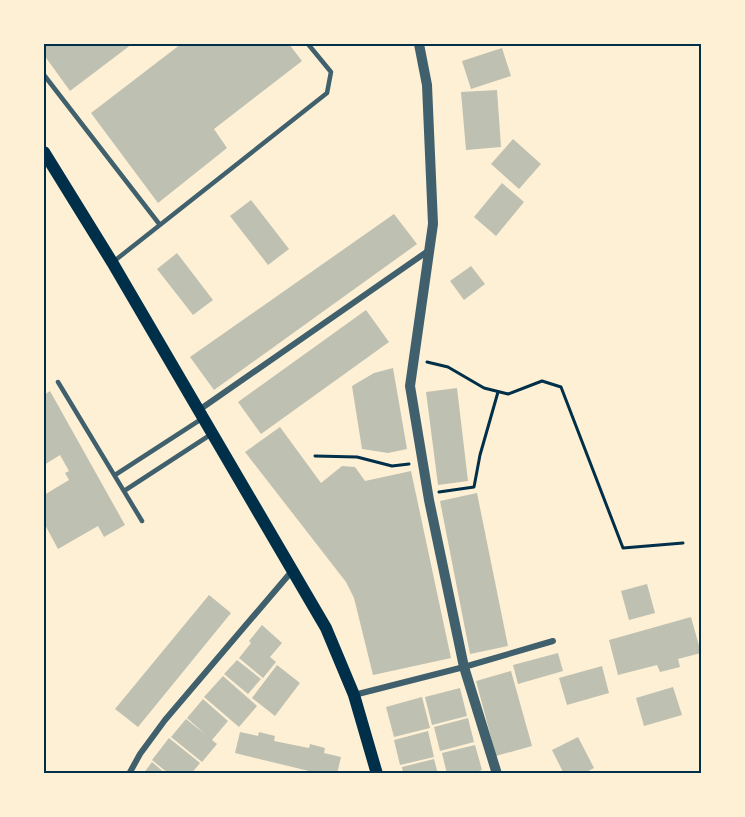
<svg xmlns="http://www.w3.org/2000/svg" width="745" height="817" viewBox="0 0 745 817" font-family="Helvetica,sans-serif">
<rect width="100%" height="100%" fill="#fdf0d5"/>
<path fill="#bec0b2" d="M44,44h88l-62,47 -26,-36z
M181,44h108l13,17 -88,68 13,19 -69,55 -67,-90z
M502,48l9,28 -40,13 -9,-28z
M497,90l4,57 -35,3 -5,-58z
M513,139l28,25 -22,25 -28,-25z
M502,183l22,19 -28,34 -22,-19z
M251,200l38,49 -21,16 -38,-49z
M394,214l23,30 -203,146 -24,-33z
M177,253l36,47 -20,15 -36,-46z
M471,266l14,18 -21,16 -14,-19z
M366,310l23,32 -128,92 -23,-32z
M393,368l14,81 -19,4 -26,-4 -10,-63 22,-13z
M457,388l11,93 -30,4 -12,-93z
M50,391l75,134 -21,12 -6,-11 -40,23 -14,-26v-28l25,-15 -4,-7 4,-2 -9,-16 -16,10v-70z
M280,427l41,56 21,-17 13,1 10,14 46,-10 40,187 -78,17 -19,-77 -8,-16 -101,-130z
M477,493l31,153 -38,8 -30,-153z
M647,584l8,29 -26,7 -8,-29z
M209,595l22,18 -93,114 -23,-18z
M691,617l10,36 -23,6 2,8 -20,5 -3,-7 -39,10 -9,-35z
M262,625l20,18 -12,14 6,5 -13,16 -24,-20 12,-15 -2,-2z
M558,653l5,18 -45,13 -5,-19z
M237,660l24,19 -13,15 -24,-20z
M277,665l23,18 -25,33 -23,-18z
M602,666l7,27 -42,12 -8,-27z
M511,671l21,75 -36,10 -20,-75z
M223,676l34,30 -18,21 -35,-30z
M673,687l9,28 -38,11 -8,-28z
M460,688l7,28 -35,9 -7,-28z
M422,697l8,31 -36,9 -8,-30z
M203,699l25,22 -16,19 5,4 -15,18 -31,-25 15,-18 20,16 -19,-17z
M468,718l6,24 -34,9 -6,-24z
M428,731l6,26 -34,8 -6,-25z
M240,732l18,4 1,-4 16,4 -1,5 35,7 1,-4 15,4 -1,5 17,4 -4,17h-16l-86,-21z
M578,737l16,31 -11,6h-19l-12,-24z
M169,738l31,25 -9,11h-22l-17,-14z
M475,745l7,25 -13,4h-22l-5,-21z
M434,759l4,15h-35l-1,-7z
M152,762l14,12h-23z"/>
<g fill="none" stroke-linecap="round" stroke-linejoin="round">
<path stroke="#003049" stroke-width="3" d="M427,362l21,5 36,21 24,6 34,-13 19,6 62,161 60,-5
M315,456l42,1 35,9 17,-2
M439,492l35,-5 6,-32 18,-63"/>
<path stroke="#3f606c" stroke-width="4.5" d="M44,75l116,150
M113,262l214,-169 4,-21 -23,-28
M58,382l84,139
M115,475l88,-57
M124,491l86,-56"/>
<path stroke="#3f606c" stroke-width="6" d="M199,410l229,-159
M354,695l110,-28 89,-26
M129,774l11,-20 25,-34 127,-149"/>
<path stroke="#3f606c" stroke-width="10" d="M419,44l8,41 6,139 -23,162 19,114 35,167 33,107"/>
<path stroke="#003049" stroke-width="12" d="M44,152l68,110 214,366 28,67 23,79"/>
</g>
<rect width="745" height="817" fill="none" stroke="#fdf0d5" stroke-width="90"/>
<rect x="45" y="45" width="655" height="727" fill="none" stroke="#003049" stroke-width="2"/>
</svg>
